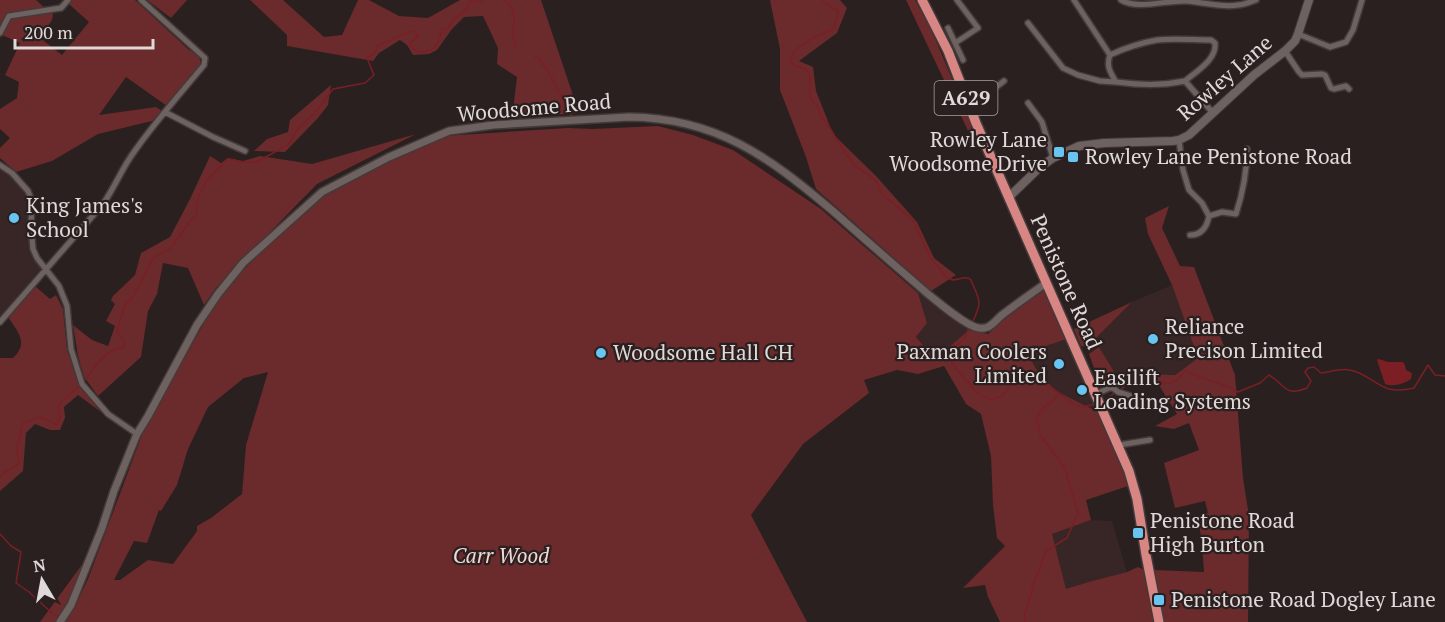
<svg xmlns="http://www.w3.org/2000/svg" width="1445" height="622" viewBox="0 0 1445 622" font-family="'PT Serif',serif">
<rect width="100%" height="100%" fill="#2a201f"/>
<path fill="#372625" d="M0,168l14,9 12,12 5,59 11,19 -42,50z
M1172,285l26,73 -23,17 -45,-2 -12,5 -19,-31 -10,7 -2,-7 45,-45z
M918,293l51,37 -33,29 -20,-22 10,-14z
M1067,339l33,74 -44,-22 -16,-15 -13,-25z
M1091,520l21,1 15,51 -35,9 -26,9 -15,-56z"/>
<path fill="#6b2a2b" fill-rule="evenodd" d="M0,0h36l10,9 -38,5 -8,15z
M72,0h63l54,50 10,5 2,10 -34,41 -41,-29 -27,38 57,-8 6,4 -10,10 -54,13 -46,27 -36,11 -16,-14v-10l10,-10 -10,-9v-20l17,-11 2,-16 -14,-7 15,-32 -18,-8 9,-17 39,-7 3,3 -1,6 -12,18 22,17 27,-33 -20,-18z
M147,0h40l-16,18z
M250,0h33l41,37 18,-2 16,-35h11l30,16 29,2 32,-18h81l38,113 -67,5 5,-41 -20,-13 1,-16 -15,-32 -19,1 -12,12 -15,21 -8,4 -16,1 -6,-10 -7,-5 -21,13 -6,8 -86,-15v-11z
M770,0h70l7,8 -10,25 -38,28 14,6 3,24 17,43 43,42 41,46 17,36 22,17 -25,16 -115,-102 -10,-32 -26,-67v-41z
M906,0h9l16,29 40,95v13z
M331,85l-3,20 -10,13 -33,34 -31,-1 13,-12 21,-7 2,-12z
M658,126l35,9 40,15 88,59 97,84 9,30 -11,14 19,22 34,-29 19,4 16,-15 41,-30 22,50 -40,13 13,24 18,16 42,21 25,60 3,13 -42,14 5,20 -39,14 14,55 26,-8 35,-9 11,-5 8,4 10,51h-156l-12,-25 -3,-12 -22,3 42,-42 -8,-8 -4,-33 -2,-49 -10,-42 -15,-10 -22,-38 -26,8 -21,-4 -33,10 5,13 -66,51 -52,71 56,107h-743l10,-14 14,-29 58,-155 77,-134 100,-99 105,-54 140,-9 24,1zM268,372l-22,73 -4,49 -31,24 -14,8v5l-24,33 -25,-4 -28,20h-6l20,-39 13,2 12,-33 2,1 16,-26 11,-36 20,-42 36,-29z
M416,134l-99,50 -101,104 -12,17 -16,-37 -25,-5 -6,31 -9,17 -7,46 -43,39 -14,-19 -6,-21 -5,-31 19,15 16,6 7,-20 -9,-5 9,-17 -4,-4 2,-4 22,-21 6,-22 29,-16 20,-38 20,-43 11,7 7,-5 15,3 17,-5 52,8z
M1169,206l-7,22 18,38 14,1 41,108 8,103 6,38 -1,106h-84l-10,-52 50,2 -2,-28 -4,-28 10,-3 -3,-12 -30,7 -11,-45 35,-13 -10,-27 -15,6 -19,-3 22,-12 -22,-35 -21,4 -18,-2 -16,4 -11,-31 10,-7 19,31 12,-5 45,2 23,-17 -26,-73 -24,-51 -3,-16z
M35,286l15,13 6,-4 7,14 4,41 13,37 21,25 -23,-17 -14,12 1,11 -5,12h-10l-15,-6 -9,9 -3,38 -23,20v-133h13c16,-15 5,-26 -5,-41z
M1132,302l-45,45 -6,-1 -7,-17z
M84,562l-16,40 -13,20h-15z"/>
<path fill="#7b1f25" d="M1378,359l4,1 6,2h15l2,3 1,5 6,3 -1,6c-7,5 -18,8 -26,5l-8,-24z"/>
<g fill="none" stroke-linecap="round" stroke-linejoin="round">
<path stroke="#7b1f25" stroke-width="1.5" d="M505,0c17,14 3,31 11,46
M823,0l2,3 13,8c1,7 -3,13 -6,19 -10,3 -35,15 -40,25 -3,4 -1,6 1,10l13,4 4,7v21l7,9 3,9 5,5 20,33 11,14 8,4 12,10 6,13 31,26 17,37 16,20 7,3c5,0 10,-3 14,-2 5,1 4,3 6,7 8,17 8,19 0,36
M534,56c13,6 30,47 38,61
M969,328c-5,10 -6,17 -18,18 -3,6 -1,10 0,16l24,29 14,9 12,-3 8,-8c1,-9 -5,-9 1,-18 19,1 34,13 49,22l-5,7 -11,8 -6,10 3,17 25,33 13,45 -11,25 -21,13 -12,32 -9,31v8
M84,381c13,-15 17,-30 40,-34v-6l-7,-10 9,-28 5,-3 23,-43 16,-8 21,-29 5,-4 2,-19 9,-17 21,-21 15,3h14l32,-18 10,-17 16,-14 18,-24 32,-6 9,-8 -7,-17 8,-5 2,-7c13,-5 24,-13 38,-15l3,5 -8,7 2,4 6,5c20,-1 19,-6 24,-24l5,2 7,-11 13,-10 3,-8 11,1 1,-2
M1120,390l20,-16 6,-3 8,4 6,7c15,3 16,-1 25,-11 17,8 36,11 53,21l22,-9 9,-8c17,10 15,22 38,13l4,-7 -6,-9 3,-4 6,-1 7,6c9,-1 20,-5 29,-3 16,3 25,15 39,19 8,2 17,1 25,-1l14,-23 7,10 10,1
M1060,394c15,11 16,16 35,10
M1106,399l10,-7
M0,476c6,-6 13,-7 19,-13l-2,-17 6,-23 17,-6 17,8 3,-8 -2,-9 3,-6 20,-17
M0,534l11,12 10,6 -5,31 13,9 25,23 7,2"/>
<defs>
<path id="minor" d="M1074,0l36,55
M1121,0c17,10 46,0 65,1 17,1 35,7 52,4 5,0 12,-3 18,-5
M1028,23l35,45 15,7 22,6 16,1
M948,28l15,32
M0,33l9,-17 52,-8 7,-8
M1298,34l32,13 16,-5 7,-12 9,-30
M955,43l23,-15 -21,-28
M1285,51l14,21 3,3 20,-1 3,1 6,13 3,1 12,-3 3,3
M1185,81c-25,5 -44,4 -69,1 -6,-10 -10,-16 -6,-27 15,-7 30,-12 47,-15 17,-2 36,0 54,0l4,3c2,16 -18,28 -30,38l28,32
M966,99l30,-12 8,-6
M1028,103l14,19 11,36
M165,112l48,25 32,14
M1179,140l4,30 6,20 13,13 7,13c-2,11 -7,19 -19,19
M0,165l12,8 16,18 4,10 -1,25 2,23 4,9 22,28 8,20 4,43 11,35 26,30 29,20
M1209,216l13,-4 14,2c7,-22 11,-42 11,-65
M0,322l103,-118c12,-17 19,-36 31,-52 21,-30 46,-58 70,-87l1,-7 -64,-58
M1096,394l13,-6h4l5,4 16,5
M1119,445l31,-5"/>
<path id="tertiary" d="M60,622l11,-17 31,-77 12,-37 23,-57 11,-18 49,-91 21,-31 25,-31 79,-71 67,-35 60,-26 44,-6 136,-8c88,1 140,40 205,95 26,23 52,46 79,69 11,10 53,46 66,47 3,1 6,0 9,-1 6,-3 9,-8 14,-12 14,-11 29,-21 44,-32"/>
<path id="secondary" d="M1009,197l30,-29 14,-10 26,-12 25,-3 69,-2 6,-1 10,-5 65,-60 31,-24 10,-10 3,-7 11,-34"/>
<path id="trunk" d="M922,0l26,51 28,72 153,348 8,28 9,56 13,67"/>
</defs>
<use href="#minor" stroke="#433b3b" stroke-width="8"/>
<use href="#tertiary" stroke="#433b3b" stroke-width="10"/>
<use href="#secondary" stroke="#433b3b" stroke-width="10"/>
<use href="#trunk" stroke="#433b3b" stroke-width="12"/>
<use href="#minor" stroke="#6e6261" stroke-width="5"/>
<use href="#tertiary" stroke="#6e6261" stroke-width="7"/>
<use href="#secondary" stroke="#6e6261" stroke-width="8"/>
<use href="#trunk" stroke="#d78684" stroke-width="9"/>
</g>
<g fill="#68c4f0" stroke="#2a201f" stroke-width="2">
<rect x="1053" y="146" width="12" height="12" rx="3"/>
<rect x="1067" y="151" width="12" height="12" rx="3"/>
<circle cx="14" cy="218" r="6"/>
<circle cx="1153" cy="339" r="6"/>
<circle cx="601" cy="353" r="6"/>
<circle cx="1059" cy="364" r="6"/>
<circle cx="1082" cy="390" r="6"/>
<rect x="1132" y="527" width="12" height="12" rx="3"/>
<rect x="1153" y="594" width="12" height="12" rx="3"/>
</g>
<g text-anchor="middle" stroke-width="4.5" stroke-linejoin="round" paint-order="stroke">
<rect fill="#2a201f" stroke="#a9a2a1" stroke-width="1.5" x="934.5" y="81" width="63" height="34" rx="4.5"/>
<g font-size="20" font-weight="bold" fill="#e0d9d9">
<text x="966" y="105">A629</text>
</g>
<g font-size="21" fill="#e0d9d9" stroke="#2a201f">
<text transform="translate(1225 78) rotate(-41)" y="7">Rowley Lane</text>
<text transform="translate(534 108) rotate(-5)" y="7">Woodsome Road</text>
<text transform="translate(1066 282) rotate(66)" y="7">Penistone Road</text>
</g>
<g font-size="21" fill="#e0d9d9" stroke="#2a201f" text-anchor="start">
<text x="1047" y="147" text-anchor="end">Rowley Lane<tspan x="1047" dy="24">Woodsome Drive</tspan></text>
<text x="1085" y="164">Rowley Lane Penistone Road</text>
<text x="26" y="213">King James's<tspan x="26" dy="24">School</tspan></text>
<text x="1165" y="334">Reliance<tspan x="1165" dy="24">Precison Limited</tspan></text>
<text x="1047" y="359" text-anchor="end">Paxman Coolers<tspan x="1047" dy="24">Limited</tspan></text>
<text x="613" y="360">Woodsome Hall CH</text>
<text x="1094" y="385">Easilift<tspan x="1094" dy="24">Loading Systems</tspan></text>
<text x="1150" y="528">Penistone Road<tspan x="1150" dy="24">High Burton</tspan></text>
<text x="1171" y="607">Penistone Road Dogley Lane</text>
</g>
<g font-size="21" font-style="italic" fill="#f1d6d4" stroke="#2a201f">
<text x="501" y="563">Carr Wood</text>
</g>
</g>
<g transform="translate(42 580) rotate(350)" stroke="#2a201f" stroke-width="4.5" paint-order="stroke">
<path d="M0-4.5L10 22L0 15L-10 22Z" fill="#e0d9d9"/>
<text y="-9" font-size="16" font-weight="bold" text-anchor="middle" fill="#e0d9d9">N</text>
</g>
<path d="M15 39v9h138v-9" fill="none" stroke="#e0d9d9" stroke-width="3"/>
<text x="24" y="39" font-size="18" fill="#e0d9d9" stroke="#2a201f" stroke-width="4.5" paint-order="stroke">200 m</text>
</svg>
